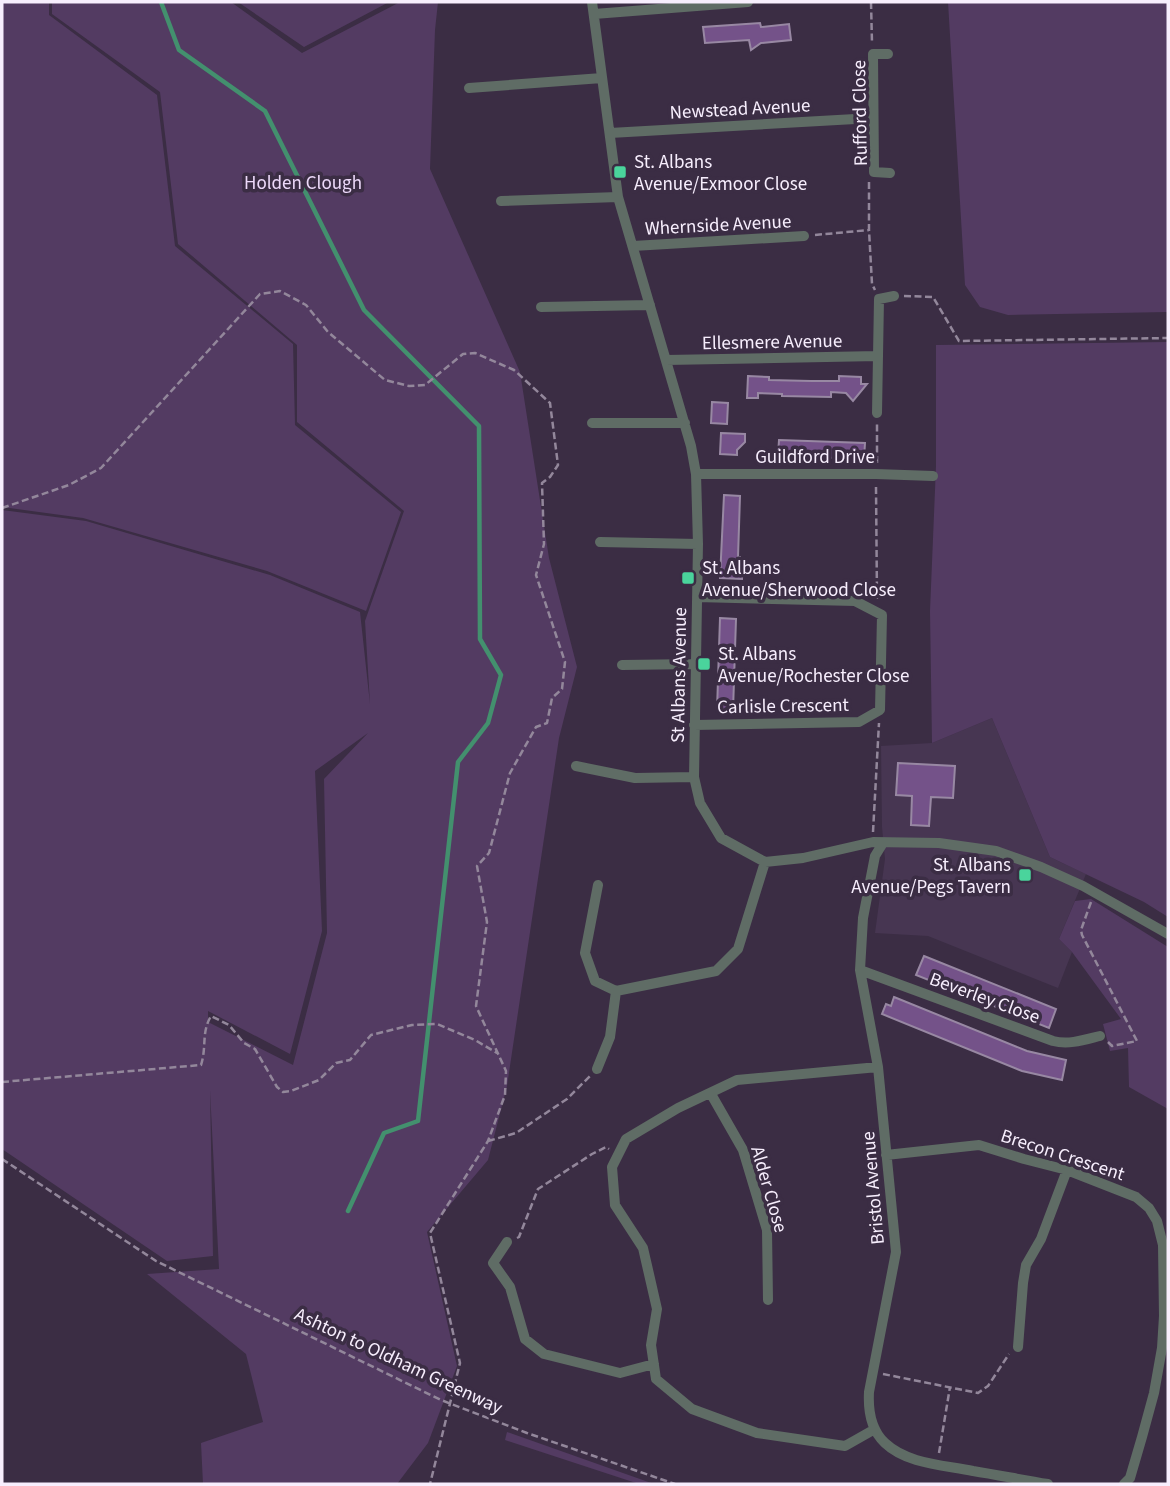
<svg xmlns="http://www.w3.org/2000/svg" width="1170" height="1486" viewBox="0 0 1170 1486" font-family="'Source Sans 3',sans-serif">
<rect width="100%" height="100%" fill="#3b2d44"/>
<path fill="#473652" d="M992,718l58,139 36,17 -27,65 13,13 -14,36 -130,-52 -53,-3 10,-74 -3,-32 -1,-81 51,-3z"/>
<path fill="#533b62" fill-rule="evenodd" d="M2,2h47v13l108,80 18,151 118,98 2,81 106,87 -35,99 -99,-40 -184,-53 -81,-11z
M52,2h179l71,51 98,-51h38l-3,28 -5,139 90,203 29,186 28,109 -18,71 -52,348 -19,74 -61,72 30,134 -29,77 -31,41h-194l-2,-41 62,-21 -17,-68 -99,-80 72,-5 -9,-179 3,166 -46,5 -165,-112v-639l84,11 184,54 90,37 10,92 -5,-83 39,-110 -107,-89v-77l-119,-101 -18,-152 -108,-78zM368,733l-44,46 3,154 -34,132 -85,-43v-11l82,43 32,-123 -7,-160z
M238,2h151l-85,45z
M948,2h220v310l-160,3 -28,-8 -15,-22z
M1168,342v575l-24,-15 -94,-45 -58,-139 -60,25 -2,-132 6,-145v-121z
M1091,899l77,48v162l-39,-22 -1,-39 -18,3 -7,-27 18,-5 -49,-67 -13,-13 16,-38z
M507,1432l147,52h-15l-134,-44z"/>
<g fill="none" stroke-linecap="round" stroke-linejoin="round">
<path stroke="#43906e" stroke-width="4.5" d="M161,2l18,48 86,61 99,199 115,116 1,213 21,36 -13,48 -30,39 -40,359 -34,12 -36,78"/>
</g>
<path fill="#745289" stroke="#9888a3" stroke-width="2" d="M760,23l1,4 28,-3 2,16 -30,3 -10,7 -2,-10 -44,3 -2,-16z
M748,376l21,1v3l42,1h28v-5l22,1v7h6l-14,17 -7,-8 -15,-1v5l-49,-1v-2l-24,-1v5h-11z
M712,402l16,1 -1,21 -16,-1z
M721,433l24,1v8l-8,8v5l-17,-1z
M779,440l86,3 -1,16 -86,-3z
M724,495l16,1 -2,61h2v4l3,1 -1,17 -22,-1z
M720,618l16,1 -3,92 -16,-1z
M898,763l57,3 -2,32 -22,-1 -2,29 -18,-1 1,-29 -16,-1z
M924,956l132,53 -7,19 -133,-53z
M894,997l133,54 39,9 -4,20 -40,-9 -140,-57 4,-10 5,2z"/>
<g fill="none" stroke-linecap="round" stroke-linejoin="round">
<path stroke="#93879b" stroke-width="2.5" stroke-dasharray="7 3.5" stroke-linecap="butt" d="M871,2l1,41
M869,182v48l3,54 3,6
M815,235l54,-5
M904,296l29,1 26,44 209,-3
M877,463v-39
M876,487l1,112
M2,508l67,-23 32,-17 159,-174 20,-3 26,14 22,27 57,48 24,6 16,-1 38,-31 12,-1 39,17 36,33 8,62 -8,12 -8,6 2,61 -8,31 29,87 -3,27 -10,9 -5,25 -11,4 -26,46 -21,80 -12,13 10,56 -11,84 30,65 -1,24 -17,46 -58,92 30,130 -30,121
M873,832l6,-109
M1091,902l-10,28 1,5 55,106 -25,5 -4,-4
M2,1082l199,-17c6,-19 0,-32 10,-49l18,9 15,18 11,6 22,38 6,5 8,-1 28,-11 17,-17 14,-3 21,-25 41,-10 25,-1 38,16 22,13
M488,1141l28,-8 51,-34 23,-23
M2,1159l154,102 285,139 86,33 148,51
M517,1238l2,-1 19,-48 54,-35 14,-7 3,2
M883,1374l95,19 10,-7 21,-32
M939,1453l11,-66"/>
<path stroke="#5f6c65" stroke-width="10" d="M592,2l26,195 73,249 5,28 2,70 -4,233 6,26 21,35 44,24 38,-4 70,-16 66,1 57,8 45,16 42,19 85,48
M594,14l154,-12
M888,54h-15l1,118 16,1
M469,88l133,-10
M610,133l263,-15
M501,201l117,-4
M633,246l171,-10
M541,307l109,-2
M666,360l212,-4
M877,413l2,-114 15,-3
M592,423h93
M696,474h180l57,2
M600,542l98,2
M622,665l74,-1
M694,725l165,-3 21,-12 2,-95 -27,-14 -158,-4
M576,766l59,12 59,-1
M883,843l-8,13 -12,62 -3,52 18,97 18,185 -27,140c-1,18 2,38 16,51 22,21 59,22 88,28 25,4 50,9 75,13
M598,885l-13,68 10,28 21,10 100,-20 22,-22 27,-87
M860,970l193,71c16,4 31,-1 47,-5
M597,1069l13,-32 6,-46
M711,1094l32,56 24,80 1,70
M886,1155l93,-10 45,14 43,11 69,27 13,11 8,13 6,24 1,71 -2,32 -8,45 -12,44 -12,41 -6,6
M507,1242l-14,21 17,24 15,52 19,15 76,19 34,-9
M1018,1347l5,-64 3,-18 15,-26 26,-69
M875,1429l-30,17 -88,-13 -65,-24 -36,-30 -5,-34 6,-36 -14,-61 -28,-43 -3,-38 14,-28 52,-31 59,-28 141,-13"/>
</g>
<g fill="#4ad49c" stroke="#3b2d44" stroke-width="2.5">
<rect x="613" y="165" width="14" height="14" rx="3.5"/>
<rect x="681" y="571" width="14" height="14" rx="3.5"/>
<rect x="697" y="657" width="14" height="14" rx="3.5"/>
<rect x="1018" y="868" width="14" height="14" rx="3.5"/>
</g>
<g text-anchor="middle" stroke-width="7" stroke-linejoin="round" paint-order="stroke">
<g font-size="19" fill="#f7eefd" stroke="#3b2d44">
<text transform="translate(740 108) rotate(-3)" y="7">Newstead Avenue</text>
<text transform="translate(859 113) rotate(-91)" y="7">Rufford Close</text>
<text transform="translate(718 224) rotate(-3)" y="7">Whernside Avenue</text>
<text transform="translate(772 341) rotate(-1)" y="7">Ellesmere Avenue</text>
<text x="815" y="463">Guildford Drive</text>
<text transform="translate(678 675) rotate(-89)" y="7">St Albans Avenue</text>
<text transform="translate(783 705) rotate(-1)" y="7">Carlisle Crescent</text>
<text transform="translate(985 997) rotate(20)" y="7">Beverley Close</text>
<text transform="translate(1063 1154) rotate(18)" y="7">Brecon Crescent</text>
<text transform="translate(872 1188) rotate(-95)" y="7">Bristol Avenue</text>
<text transform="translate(770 1189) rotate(74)" y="7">Alder Close</text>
<text transform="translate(399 1360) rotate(25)" y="7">Ashton to Oldham Greenway</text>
</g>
<g font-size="19" fill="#f7eefd" stroke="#3b2d44" text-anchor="start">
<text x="634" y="168">St. Albans<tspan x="634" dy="22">Avenue/Exmoor Close</tspan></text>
<text x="702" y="574">St. Albans<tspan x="702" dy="22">Avenue/Sherwood Close</tspan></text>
<text x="718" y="660">St. Albans<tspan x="718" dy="22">Avenue/Rochester Close</tspan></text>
<text x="1011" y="871" text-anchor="end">St. Albans<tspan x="1011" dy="22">Avenue/Pegs Tavern</tspan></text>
</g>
<g font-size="19" fill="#edd9fa" stroke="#3b2d44">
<text x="303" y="189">Holden Clough</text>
</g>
</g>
<rect width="1170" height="1486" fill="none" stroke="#f7eefd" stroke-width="7"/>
</svg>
